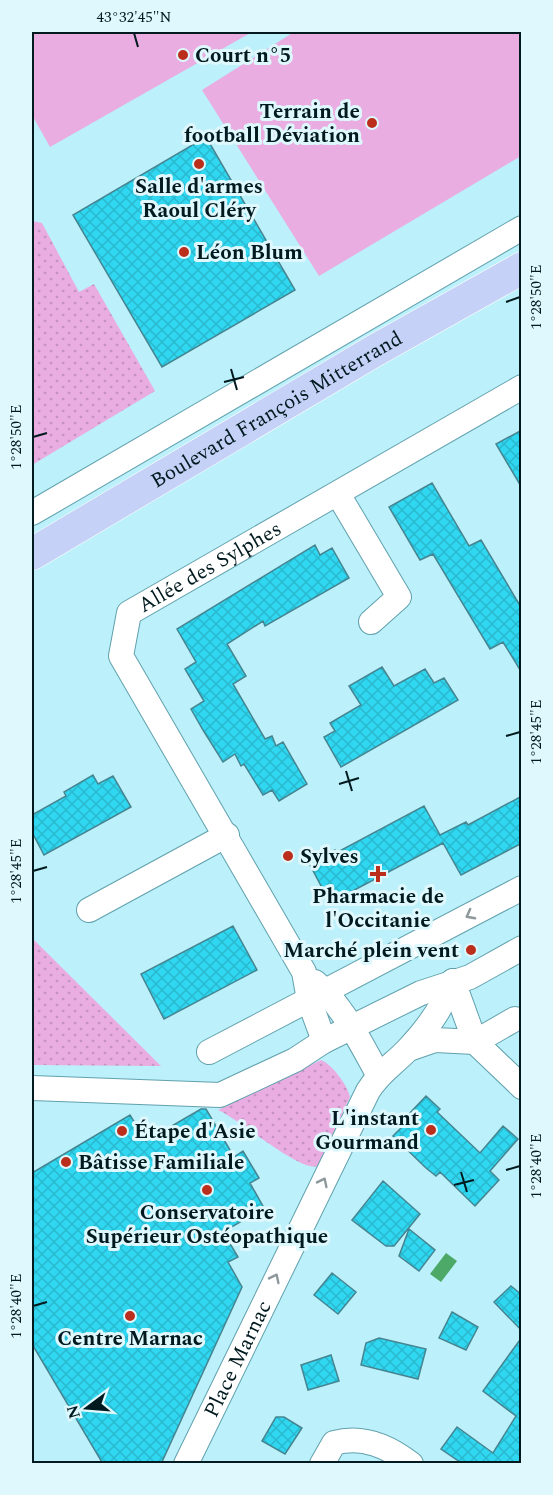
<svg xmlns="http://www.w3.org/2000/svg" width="553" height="1495" viewBox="0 0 553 1495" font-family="Spectral,serif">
<defs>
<pattern id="grass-dots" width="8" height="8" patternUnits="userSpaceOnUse" patternTransform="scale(1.5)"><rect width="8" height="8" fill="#e9ade1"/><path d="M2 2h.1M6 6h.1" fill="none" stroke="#c694c1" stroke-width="1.8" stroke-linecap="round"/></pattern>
<pattern id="building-cross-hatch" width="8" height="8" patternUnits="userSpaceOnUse" patternTransform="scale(1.5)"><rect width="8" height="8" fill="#30d7f1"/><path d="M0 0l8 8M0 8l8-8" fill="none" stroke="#29b8ce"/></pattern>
</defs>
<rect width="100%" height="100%" fill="#bcf0fa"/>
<path fill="url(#grass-dots)" d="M32,221l10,2 37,69 15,-8 61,107 -123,74z
M32,938l129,128 -129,-1z
M321,1060c11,4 27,26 29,37l-32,69c-17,7 -79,-47 -100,-56z"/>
<path fill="#e9ade1" d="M32,32h220l-202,115 -18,-32z
M294,32h227v124l-202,120 -117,-186z"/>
<path fill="#4ca968" d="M446,1253l11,8 -16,21 -11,-8z"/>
<path fill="url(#building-cross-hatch)" stroke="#458591" stroke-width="1.5" d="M206,137l89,153 -133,77 -89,-152z
M522,430v58l-26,-44z
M432,483l37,63 12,-6 41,69v64l-19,-31 -13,7 -57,-95 -13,6 -31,-53z
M315,545l5,10 12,-7 17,30 -84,48 -2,-5 -36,23 19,32 -13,8 32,55 7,-3 4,10 7,-4 24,42 -28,17 -7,-11 -9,5 -19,-31 -3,2 -6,-12 -12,8 -20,-32 -12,-21 13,-8 -19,-32 11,-7 -19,-33z
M382,667l12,19 31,-17 9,14 10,-5 14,22 -117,67 -17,-30 11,-6 -5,-8 31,-18 -12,-19z
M93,775l5,9 15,-8 18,31 -87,48 -12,-23v-17l34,-19 -2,-4z
M522,796v47l-61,32 -18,-32 -113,60 -21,-40 26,-13 1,3 88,-47 16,29 26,-13 2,3z
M233,926l24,44 -93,49 -23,-45z
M426,1096l14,13 -3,3 43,41 23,-27 15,13 -28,32 9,9 -24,26 -35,-34 -4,4 -10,-8 -33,-32 17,-17 -3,-3z
M201,1109h5l28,48 9,-6 16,27 -9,5 14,25 -41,24 15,25 -10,5 14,25 -81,177h-58l-71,-120v-171l98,-58 16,26z
M383,1181l37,33 -26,32h-8l-34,-26z
M409,1229l26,21 -16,21 -20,-15z
M332,1273l24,19 -18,22 -24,-19z
M511,1286l11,9v36l-28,-29z
M452,1312l26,15 -12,23 -27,-12z
M522,1337v127h-59l-22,-15 16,-22 36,26 23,-37 -33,-25z
M379,1338l47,11 -8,30 -57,-14 5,-22z
M331,1355l8,26 -31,9 -7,-25z
M276,1417h8l18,11 -17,26 -23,-13z"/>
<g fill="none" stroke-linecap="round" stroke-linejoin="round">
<defs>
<g id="minor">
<path d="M338,494l61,103 -28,25"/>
<path d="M32,513l490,-285"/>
<path d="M89,910l138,-75"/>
<path d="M453,981l22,61 47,45"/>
<path d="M315,982c28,24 45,60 63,92"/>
<path id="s1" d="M324,1041l-15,-41 -5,-28 -183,-316 8,-43 393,-226"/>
<path d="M475,1042l40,-23"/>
<path d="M409,1049l26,-9 40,2"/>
<path d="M209,1052l313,-164"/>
<path d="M32,1088l188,7 75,-35 29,-19 97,-48 49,-16 52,-29"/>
<path id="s2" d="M186,1464l182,-373c13,-21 27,-27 42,-44 19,-20 33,-41 43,-66"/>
<path d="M322,1464l12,-21c29,-8 54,3 77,21"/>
</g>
<g id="major">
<path id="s3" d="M32,554l342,-203 148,-83"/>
</g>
</defs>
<use href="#minor" stroke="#60a1ad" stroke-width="26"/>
<use href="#major" stroke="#fff" stroke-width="33"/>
<use href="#minor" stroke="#fff" stroke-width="24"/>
<use href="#major" stroke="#c5d1f6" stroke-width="32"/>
</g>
<defs><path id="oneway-chevron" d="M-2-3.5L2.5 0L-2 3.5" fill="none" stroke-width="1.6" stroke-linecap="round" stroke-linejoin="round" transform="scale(1.5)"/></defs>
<g stroke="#8c989a">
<use href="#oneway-chevron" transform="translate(470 915) rotate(152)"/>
<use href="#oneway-chevron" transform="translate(323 1182) rotate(-64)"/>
<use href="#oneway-chevron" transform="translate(275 1278) rotate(-64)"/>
</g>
<path fill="none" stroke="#001a1f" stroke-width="2" d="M134,33l4,14M506,302l14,-5M231,369l6,21M224,382l20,-5M33,437l14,-4M506,736l14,-4M346,771l6,20M339,784l20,-6M33,871l14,-4M506,1170l14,-4M461,1172l6,20M454,1185l20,-5M33,1306l14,-4"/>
<g fill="#ba2e1b" stroke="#dff8fd" stroke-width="2">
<circle cx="183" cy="55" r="6"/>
<circle cx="372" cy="123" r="6"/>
<circle cx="199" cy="164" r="6"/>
<circle cx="184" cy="252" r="6"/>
<circle cx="288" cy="856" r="6"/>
<path d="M375 865h6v6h6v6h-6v6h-6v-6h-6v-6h6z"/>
<circle cx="471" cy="950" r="6"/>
<circle cx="431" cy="1130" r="6"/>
<circle cx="122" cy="1131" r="6"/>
<circle cx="66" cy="1162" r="6"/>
<circle cx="207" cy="1190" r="6"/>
<circle cx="130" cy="1316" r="6"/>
</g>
<g text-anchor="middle" stroke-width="6" stroke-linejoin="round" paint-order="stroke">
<g font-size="21" font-weight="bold" fill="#001a1f" stroke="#dff8fd" text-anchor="start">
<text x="195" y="62">Court n°5</text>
<text x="360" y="118" text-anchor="end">Terrain de<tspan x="360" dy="24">football Déviation</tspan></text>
<text x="199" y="193" text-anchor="middle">Salle d'armes<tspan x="199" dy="24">Raoul Cléry</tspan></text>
<text x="196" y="259">Léon Blum</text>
<text x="300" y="863">Sylves</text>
<text x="378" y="903" text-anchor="middle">Pharmacie de<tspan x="378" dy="24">l'Occitanie</tspan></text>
<text x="459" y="957" text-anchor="end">Marché plein vent</text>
<text x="419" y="1125" text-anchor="end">L'instant<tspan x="419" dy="24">Gourmand</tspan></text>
<text x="134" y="1138">Étape d'Asie</text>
<text x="78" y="1169">Bâtisse Familiale</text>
<text x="207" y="1219" text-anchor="middle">Conservatoire<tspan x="207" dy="24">Supérieur Ostéopathique</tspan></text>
<text x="130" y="1345" text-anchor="middle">Centre Marnac</text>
</g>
<g font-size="21" fill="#001a1f" stroke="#dff8fd">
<text dy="7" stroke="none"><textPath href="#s3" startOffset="284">Boulevard François Mitterrand</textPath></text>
<text dy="7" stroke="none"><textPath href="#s1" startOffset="574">Allée des Sylphes</textPath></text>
<text dy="7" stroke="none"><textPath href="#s2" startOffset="117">Place Marnac</textPath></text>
</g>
</g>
<rect width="553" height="1495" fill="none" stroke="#dff8fd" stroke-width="66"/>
<g transform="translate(87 1408) rotate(254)" stroke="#dff8fd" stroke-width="4.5" paint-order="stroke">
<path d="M0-4.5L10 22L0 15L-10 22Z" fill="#001a1f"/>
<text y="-9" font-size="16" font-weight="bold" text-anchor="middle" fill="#001a1f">N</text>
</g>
<rect x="33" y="33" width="487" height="1429" fill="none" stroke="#001a1f" stroke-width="2"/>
<g font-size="15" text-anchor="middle" fill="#001a1f">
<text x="134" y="22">43°32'45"N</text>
<text transform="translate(536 297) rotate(-90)" y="5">1°28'50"E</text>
<text transform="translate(16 437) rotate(-90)" y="5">1°28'50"E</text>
<text transform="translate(536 732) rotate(-90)" y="5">1°28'45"E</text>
<text transform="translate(16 871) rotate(-90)" y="5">1°28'45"E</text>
<text transform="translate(536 1166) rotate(-90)" y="5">1°28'40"E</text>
<text transform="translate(16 1306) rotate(-90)" y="5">1°28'40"E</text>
</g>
</svg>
